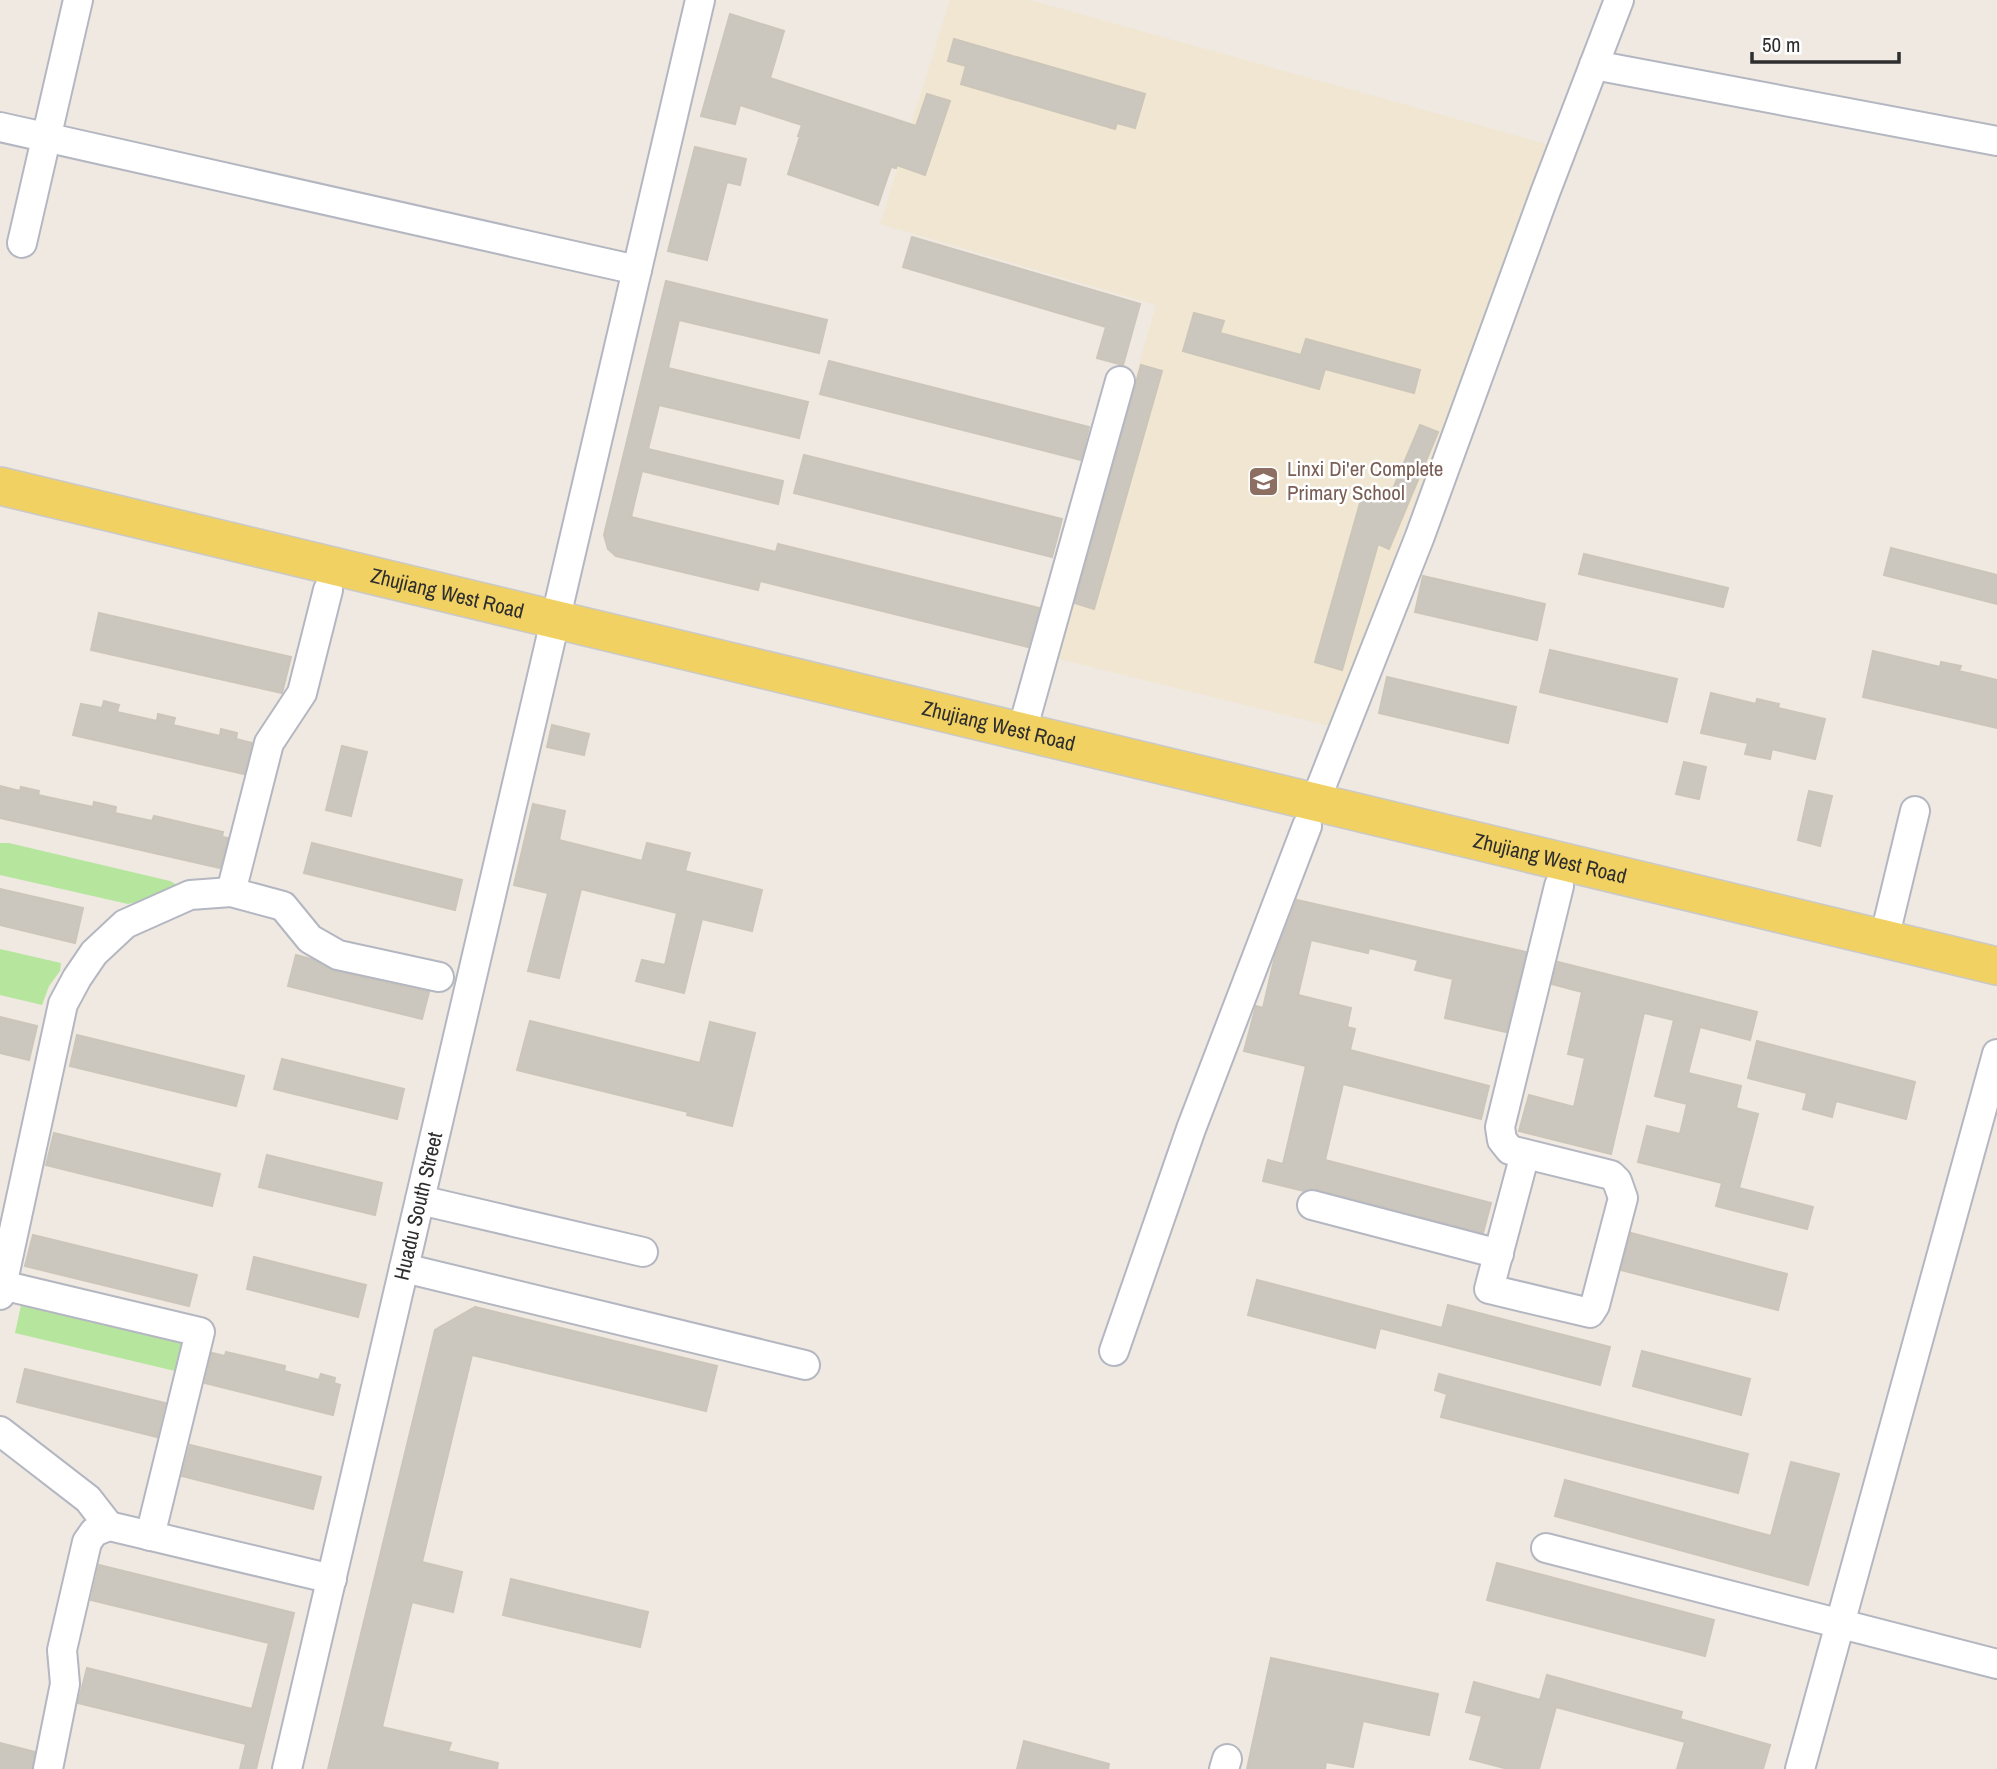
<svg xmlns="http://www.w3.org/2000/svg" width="1997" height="1769" viewBox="0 0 1997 1769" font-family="'Archivo Narrow',sans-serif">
<rect width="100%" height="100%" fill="#efe9e1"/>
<path fill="#f0e6d1" d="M950,0h80l520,145 -220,581 -275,-68 101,-353 -276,-81z"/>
<path fill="#b6e59e" d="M0,843h9l161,38 9,5 -24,12 -27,6 -128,-29z
M0,949l61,14 -1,8 -11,15 -7,19 -42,-10z
M22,1301l161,38 -8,32 -160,-38z"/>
<path fill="#cbc7bf" stroke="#cbc5ba" stroke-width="2" d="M730,14l54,17 -14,47 146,48 11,-32 23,7 -25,74 -28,-10 -1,3 -5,-1 -13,38 -90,-31 12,-38h-2l4,-11 -62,-20 -5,19 -34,-8z
M954,39l191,55 -10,34 -18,-5 -2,6 -154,-45 5,-18 -18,-5z
M695,147l51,12 -6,26 -13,-3 -20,78 -39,-9z
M912,237l228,67 -17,61 -26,-7 9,-31 -203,-60z
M666,281l161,39 -8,33 -140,-33 -11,48 140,34 -9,36 -140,-33 -11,44 135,32 -5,23 -136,-33 -11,46 145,35 2,-8 261,64 -11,39 -268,-66 -2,9 -142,-34 -8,-7 -4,-14z
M1194,313l30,8 -4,12 81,22 5,-16 114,31 -6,23 -89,-24 -6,20 -136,-38z
M829,361l260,66 -8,33 -261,-66z
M1141,365l21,6 -68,238 -19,-6z
M1420,425l18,7 -49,117 -11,-5 -36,126 -27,-8 49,-173 26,7z
M804,455l258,64 -10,38 -258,-64z
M1891,548l106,27v29l-113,-29z
M1584,554l144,34 -5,19 -144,-33z
M1423,576l122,28 -8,36 -122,-28z
M99,613l192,44 -9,36 -191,-43z
M1550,650l127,29 -10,43 -127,-30z
M1873,651l67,16 1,-5 20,4 -2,5 38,9v48l-134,-31z
M1387,677l129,30 -8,36 -129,-30z
M1711,693l45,11 1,-5 22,5 -1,4 47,11 -10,40 -43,-10 -2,10 -25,-5 3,-11 -47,-10z
M104,701l15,4 -2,7 40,9 1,-7 17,4 -2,7 47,11 1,-7 16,4 -1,6 16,4 -8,31 -171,-39 8,-31 21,4z
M552,725l37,9 -5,21 -37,-8z
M342,746l25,6 -16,64 -25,-6z
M1684,762l22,5 -7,32 -23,-5z
M0,786l20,5 1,-4 18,4 -1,4 55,12 1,-5 22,5 -1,6 37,8 2,-5 69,16 -1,5 6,1 -8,30 -220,-50z
M1809,791l23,5 -12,50 -22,-6z
M533,804l32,7 -6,29 83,21 5,-18 43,10 -5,18 77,19 -10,41 -50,-12 -18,74 -48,-12 6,-21 23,5 12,-52 -96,-24 -22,89 -31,-7 20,-78 -34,-8z
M312,843l150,37 -7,30 -151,-37z
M0,889l83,19 -8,35 -75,-18z
M1297,900l229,52 -20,80 -61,-14 8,-39 -38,-9 3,-10 -49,-12 -1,5 -57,-13 -13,55 53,13 -4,19 8,2 -5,21 139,36 -8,33 -138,-35 -18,76 166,43 -8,30 -167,-44 -12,2 -41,-10 5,-21 15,4 23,-98 -62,-15 12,-45 7,2 12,-52z
M296,955l15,4 23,12 95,21 -7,27 -134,-33z
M1558,962l199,50 -7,28 -50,-13 -12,46 53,13 -5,22 22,6 -19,74 74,19 -6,22 -91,-23 6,-23 -84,-21 9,-36 33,8 7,-30 -32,-8 19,-76 -30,-7 -33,141 -92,-23 10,-36 45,12 11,-49 -17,-4 14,-62 -30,-8z
M0,1017l37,9 -8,34 -29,-7z
M530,1021l170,42 10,-41 45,11 -23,93 -45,-11 1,-3 -171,-42z
M77,1035l167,41 -8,30 -166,-40z
M1757,1041l158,41 -9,37 -70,-18 -4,16 -29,-8 4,-16 -59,-15z
M282,1059l122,30 -7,30 -123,-30z
M54,1133l166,41 -8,32 -166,-41z
M267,1155l115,28 -7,32 -116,-28z
M1631,1233l156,41 -9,36 -157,-40z
M33,1235l164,40 -8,31 -164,-40z
M254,1257l112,28 -8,32 -111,-28z
M1257,1280l185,48 6,-23 162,42 -10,38 -220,-57 -5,20 -127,-33z
M475,1307l242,59 -11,45 -234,-56 -50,207 40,10 -9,40 -41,-10 -30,125 69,16 -3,8 50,12 -1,6h-169l107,-439z
M1642,1351l108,28 -9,36 -108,-29z
M226,1352l59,14 -1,5 35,9 2,-6 14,4 -1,5 6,2 -7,30 -128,-32 7,-30 13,3z
M25,1369l140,34 -8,34 -140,-35z
M1439,1374l309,80 -10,39 -297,-76 6,-23 -12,-4z
M190,1445l131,32 -8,32 -131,-33z
M1791,1462l48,12 -31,111 -253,-69 10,-36 206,56z
M1497,1563l217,57 -9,36 -218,-56z
M99,1565l195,48 -38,156h-16l6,-25 -168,-41 9,-35 165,41 17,-66 -178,-43z
M511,1579l137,33 -8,35 -137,-32z
M1271,1658l167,36 -9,41 -66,-14 -10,46 -27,-5 -1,7h-78z
M1547,1675l135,37 -2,7 90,26 -7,24h-86l8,-27 -129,-35 -17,62h-31l-38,-10 12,-43 -16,-4 8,-30 66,18z
M1024,1741l85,23 -1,5h-91z
M0,1743l35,9 -3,17h-32z"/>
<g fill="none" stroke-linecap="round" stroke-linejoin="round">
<defs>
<g id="minor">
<path d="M1594,65l403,76"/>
<path d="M0,127l637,143"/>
<path d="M22,243l56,-243"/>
<path d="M1022,731l98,-350"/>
<path d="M1315,802l105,-266 125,-343 74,-193"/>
<path d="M231,892l38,-149 33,-50 26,-103"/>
<path d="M1884,939l31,-128"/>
<path d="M1525,1154l-36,135 101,24 5,-8 28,-107 -6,-17 -6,-6 -101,-25 -8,-10 -2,-13 59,-241"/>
<path d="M420,1200l223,52"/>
<path d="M1312,1205l187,49"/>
<path d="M404,1268l401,97"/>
<path d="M2,1285l198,47 -50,204"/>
<path d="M0,1295l63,-291 14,-26 17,-25 31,-29 65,-29 41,-3 52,14 27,33 28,16 101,22"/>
<path d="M1114,1351l77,-222 116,-303"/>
<path d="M0,1431l88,68 21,27 223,53"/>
<path d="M1546,1548l451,116"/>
<path d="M48,1769l17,-85 -3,-34 25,-108 7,-10 15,-6"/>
<path id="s1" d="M287,1769l413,-1769"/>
<path d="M1224,1769l3,-10"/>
<path d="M1800,1769l197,-715"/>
</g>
<g id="major">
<path id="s2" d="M0,486l1997,480"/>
</g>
</defs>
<use href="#minor" stroke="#b4b7c1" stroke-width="32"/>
<use href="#major" stroke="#c9c9c9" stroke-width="40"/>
<use href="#minor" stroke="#fff" stroke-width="28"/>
<use href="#major" stroke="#f2d163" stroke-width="37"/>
</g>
<defs>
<symbol id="school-square" viewBox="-11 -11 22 22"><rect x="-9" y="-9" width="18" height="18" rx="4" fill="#8d6e63" stroke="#fff"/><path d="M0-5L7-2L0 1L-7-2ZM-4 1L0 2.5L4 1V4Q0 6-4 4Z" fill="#fff"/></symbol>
</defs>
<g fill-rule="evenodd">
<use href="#school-square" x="1246" y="464" width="35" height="35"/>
</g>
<g text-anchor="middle" stroke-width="5" stroke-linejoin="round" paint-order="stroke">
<g font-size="21" fill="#785e54" stroke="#fff" text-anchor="start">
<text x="1287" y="476">Linxi Di'er Complete<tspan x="1287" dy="24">Primary School</tspan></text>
</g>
<g font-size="21" fill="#2e2e2e" stroke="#fff">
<text dy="7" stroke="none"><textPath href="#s2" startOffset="460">Zhujiang West Road</textPath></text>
<text dy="7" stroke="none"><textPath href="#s2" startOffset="1027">Zhujiang West Road</textPath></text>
<text dy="7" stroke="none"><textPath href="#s2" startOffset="1594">Zhujiang West Road</textPath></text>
<text dy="7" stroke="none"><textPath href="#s1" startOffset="578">Huadu South Street</textPath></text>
</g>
</g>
<path d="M1752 52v10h147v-10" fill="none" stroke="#2e2e2e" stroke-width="3.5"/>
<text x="1762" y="52" font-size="21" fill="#2e2e2e" stroke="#ffffff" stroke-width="5" paint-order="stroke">50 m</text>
</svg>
